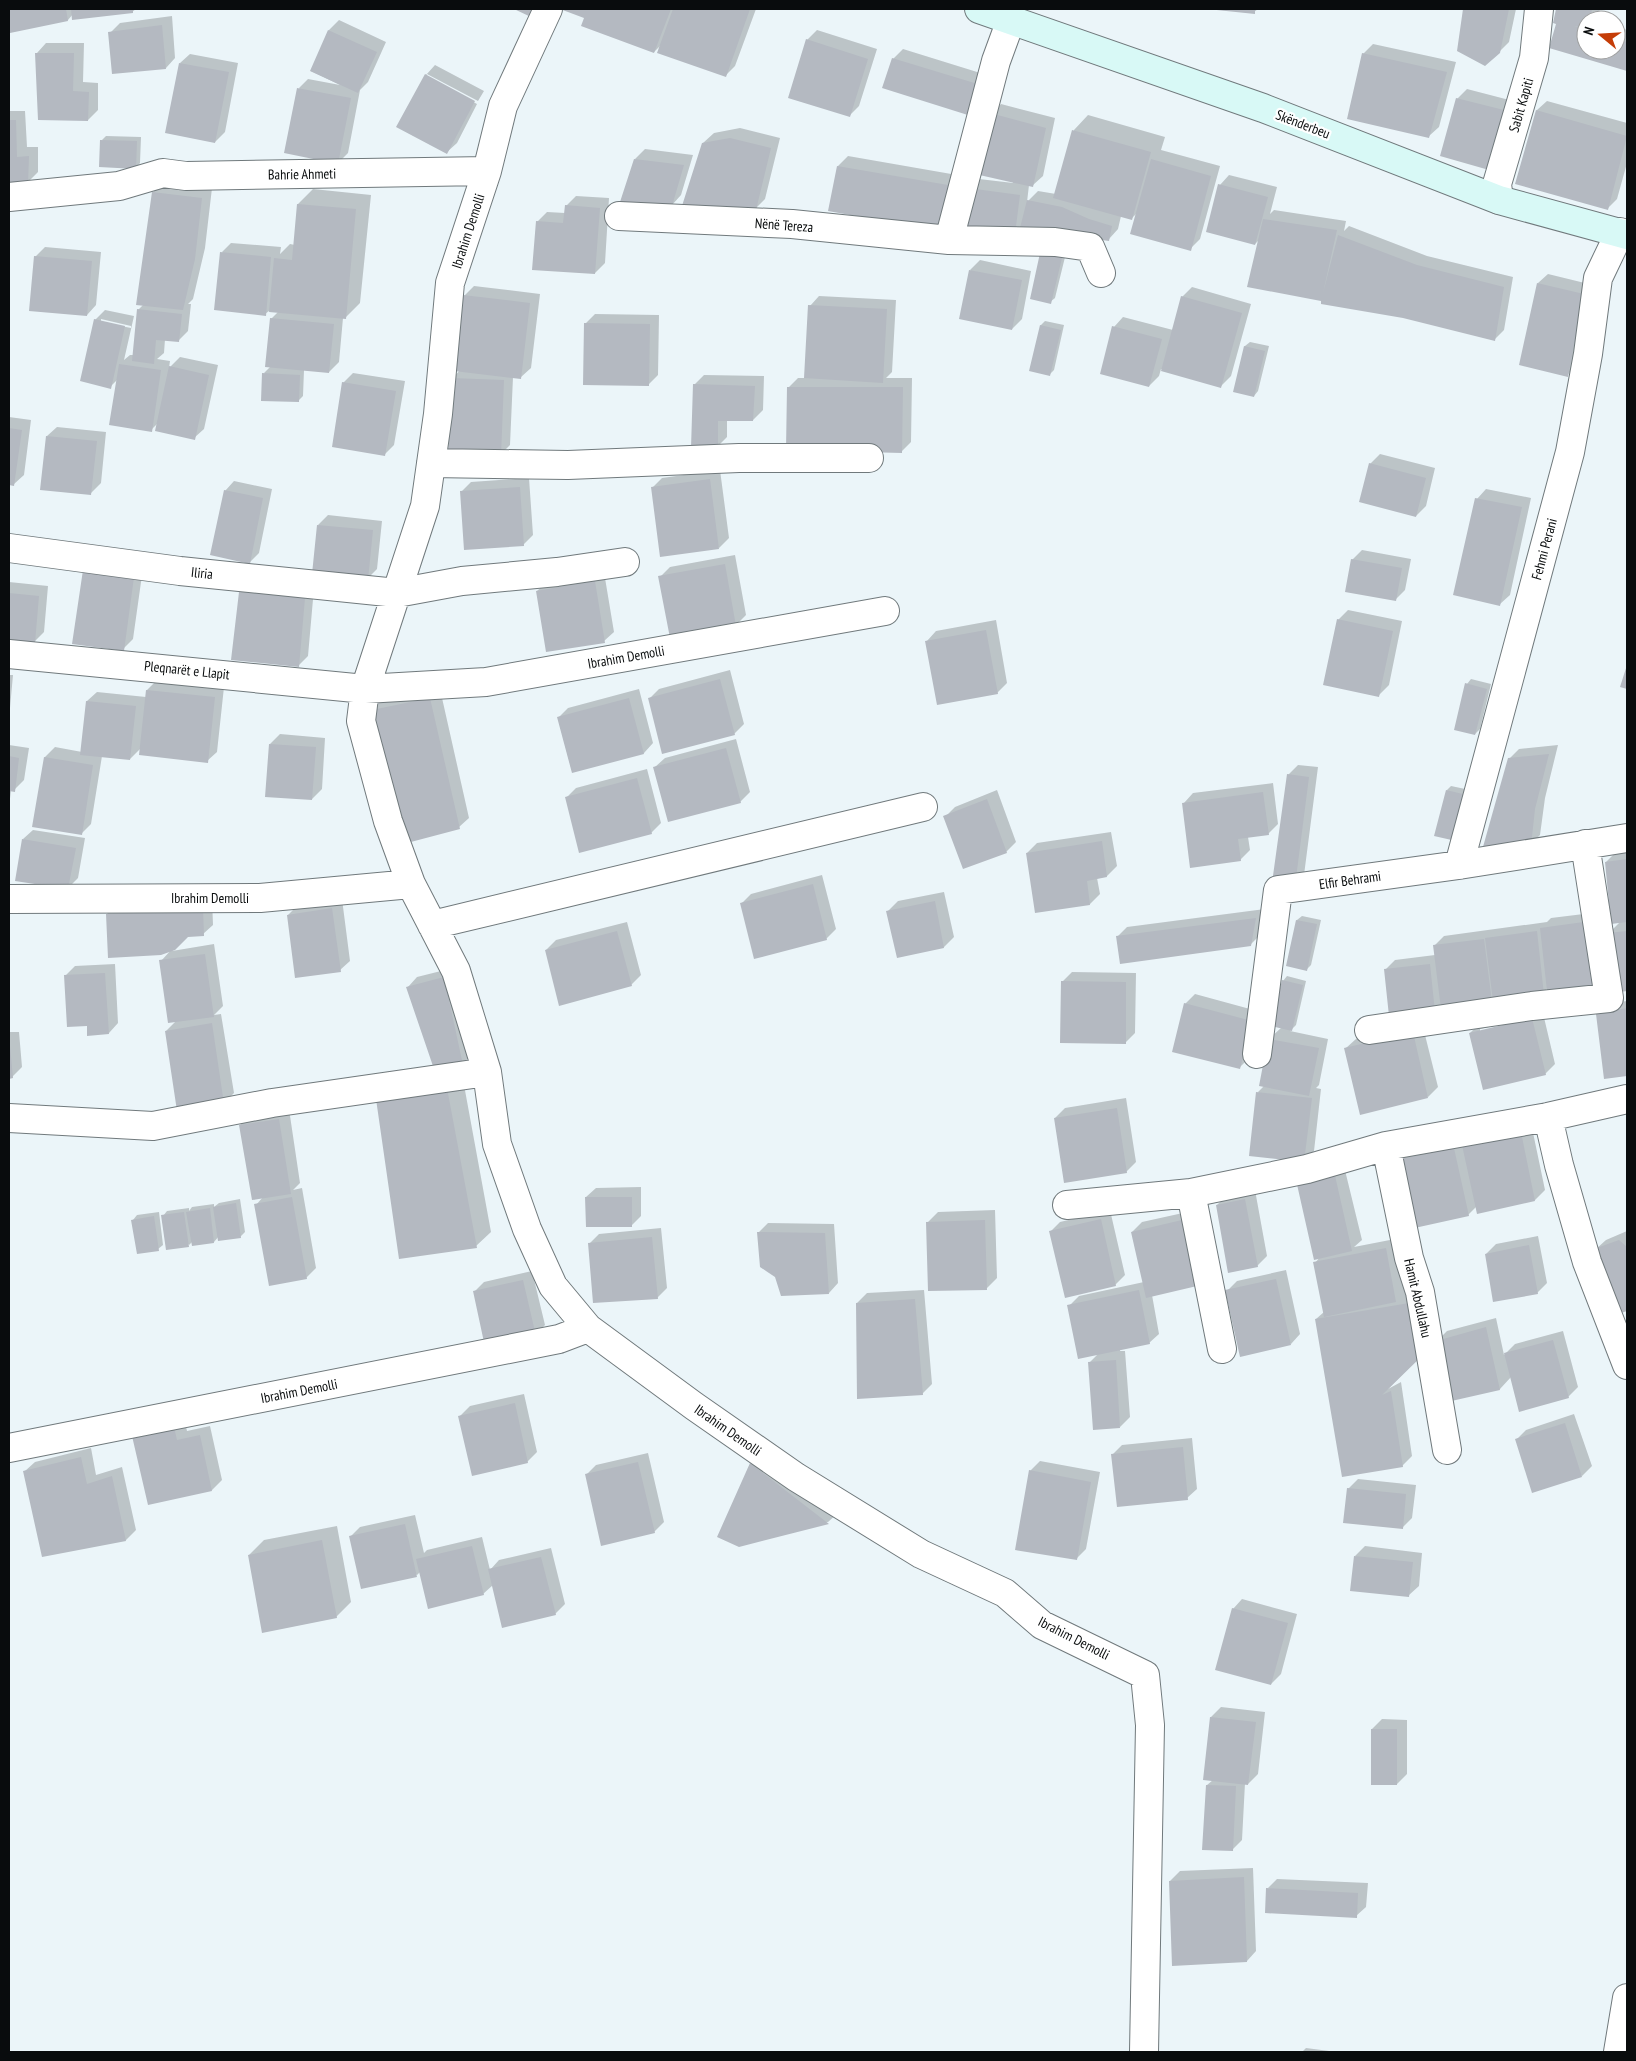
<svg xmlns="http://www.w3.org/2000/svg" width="1636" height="2061" viewBox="0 0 1636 2061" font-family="'PT Sans Narrow',sans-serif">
<rect width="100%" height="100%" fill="#ebf5f9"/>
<path fill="#0003" fill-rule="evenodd" d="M9,9h127l-4,3 -59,2 -5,6 -57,12z
M563,9h193l-21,57 -10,10 -64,-31 -7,7 -68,-35z
M1204,9h54l-4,3z
M1465,9h51l-7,33 -10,10 -41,-2z
M1557,9h43l-2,8 -2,3h-10v30h30v-24l11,4v40l-76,-23 7,-24 -3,-1z
M172,16l3,42 -9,10 -56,-35 10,-10z
M339,20l47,22 -18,40 -8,8 -12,63 -10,10 -39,-75 9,-9 32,6 -29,-14 18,-41z
M817,30l60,19 -18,57 -10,10 -42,-76z
M46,43h38l-1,39 15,1v27l-10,10 -51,-67z
M1373,44l83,18 -17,65 -10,9 -66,-82z
M903,49l87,27 -9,28 -88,-45z
M190,54l48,9 -13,69 -10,10 -35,-79z
M435,65l49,26 -6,10 -51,-27v3l50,27 -20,39 -10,9 -21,-77z
M1467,89l50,13 -76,53 16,-56z
M1547,101l80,22v40l-10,36 -10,10 -90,-26 20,-73z
M1001,104l54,14 -12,58 -10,9h-4l-2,17 11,-11 18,3 18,-64 14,-15 77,22 -4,13 59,16 -20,73 -10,10 -53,-36 -6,6 -10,-3 -3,13 -9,10 -89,-12 -6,6 -50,-7 15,-47 34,4 -22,-69z
M9,111h16l2,36h11v25l-10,10 -19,1z
M740,128l40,10 -15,61 -10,10 -52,-66 11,-10z
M106,136l35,1 -1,26 -4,5 -34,-28z
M645,149l48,6 -12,40 -9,10 -37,-46z
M848,156l109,19 -9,40 -118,-5 8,-44z
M1229,175l48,12 -7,27 4,-4 72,11 -2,10 5,-5 78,30 86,21 -9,53 -10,10 -90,-23 -81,-16 -63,-62 -5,5 -35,-59z
M163,183l49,5 -7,60 -12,51 -5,5h3l-3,27 -10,10 -13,-2 -1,14 -7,6 13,2 -1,7 11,-11 38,8 -14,64 -10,9 -36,-15 -7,7 -34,-50 -7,7 -15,-67 10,-10 29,6 -10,44 6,-5h4l4,-45 6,-6 9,-112zM101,319l30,7v2l-30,-6z
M313,189l58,6 -11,108 -15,15h-2l-4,44 -10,10 -25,-2 -1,26 -5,5 -34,-28 6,-6 1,-48 7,-7 -9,-1 -4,3 -43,-62 9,-9 50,4 -1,7 10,-10 5,1 3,-41z
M576,196l33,2 -4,65 -10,10 -58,-51 10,-10 18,1 1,-7z
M45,247l56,5 -5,53 -9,10 -52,-58z
M1042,253h24l-11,45 -5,4z
M980,260l51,11 -9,48 -10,10 -42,-59z
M1548,274l45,11 -16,80 -10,10 -29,-92z
M474,286l66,8 -9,74 -10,9h-8l-3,68 -10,10 -47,-77 7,-8 4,-74z
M1192,287l59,17 -20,72 -10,10 -60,-17 -2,7 -10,10 -35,-59 9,-10 50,13 9,-33z
M819,296l77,4 -4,72 -6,6h26l-1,64 -9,9 -114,-63 10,-10h7l5,-72z
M595,314l64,1 -1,60 -10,10 -63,-61z
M1045,321l19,4 -10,45 -5,5 -19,-5 11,-45z
M1250,342l19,4 -11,45 -4,5 -19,-5 10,-45z
M353,373l52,8 -11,64 -9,9 -42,-71z
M704,375l60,1 -1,34 -10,10h-26v17l-10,10 -23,-62z
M9,417l22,3 -7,55 -10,9h-5z
M57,427l49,5 -5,51 -10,10 -44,-57z
M1380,454l55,14 -9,38 -10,10 -46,-52z
M720,470l9,68 -10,10 -67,-60 10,-10z
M529,478l4,57 -10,10 -62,-53 10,-10z
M234,481l38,8 -13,64 -10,10 -24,-72z
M1486,489l45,9 -21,97 -10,9 -23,-105z
M328,515l54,6 -5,48 -10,10 -49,-54z
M1362,550l49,9 -6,31 -10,10 -43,-40z
M735,555l11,60 -10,10 -76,-48 10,-10z
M143,568l-10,71 -10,10 -49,-6z
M604,572l10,60 -10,9 -67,-50 10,-9z
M9,582l39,4 -4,46 -10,10 -25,-3z
M250,583l64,5 -6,68 -10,10 -58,-73z
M1348,610l54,11 -13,64 -10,10 -41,-75z
M996,620l11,63 -10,10 -70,-52 9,-10z
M730,670l14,54 -10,10 -85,-35 10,-10z
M9,675h4l-4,44z
M1471,679l20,5 -11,45 -5,5 -8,-50z
M157,680l67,7 -7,65 -10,9 -66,-13 -11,11 -28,-3 -11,68 -10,10 -47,-8 11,-69 10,-10 27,5 5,-51 10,-9 49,5 1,-7z
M440,689l29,129 -10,9 -90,-116 10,-10z
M639,689l14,54 -9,10 -72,18 -14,-53 10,-10z
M280,734l45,4 -3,51 -10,10 -42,-55z
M736,739l14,53 -10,10 -85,-35 10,-9z
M9,745l20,3 -5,32 -10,10h-3l-2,17z
M1558,745l-13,53 -5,37 -10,10 -21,-86 10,-10z
M1298,765l20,2 -14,108 -9,10 -7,-110z
M647,769l14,54 -10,10 -85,-35 10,-10z
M1273,783l5,41 -10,10 -20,3 2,13 -10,10 -56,-57 9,-10z
M1451,786l19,4 -10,45 -13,-45z
M997,790l19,52 -10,10 -61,-35 10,-10z
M33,830l52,8 -7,40 -10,10 -45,-49z
M1111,832l6,34 -10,10 -10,2 3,16 -10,10 -54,8 -9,-59 10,-10z
M1627,851v139l-12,2 -7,-58 12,-12 -14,-60 10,-10z
M822,875l14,54 -10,10 -85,-35 10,-10z
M944,892l10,45 -10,10 -46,10 -10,-46 10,-10z
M212,899l1,26 -10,9 -15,1 -16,16 42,-7 9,62 -9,9 7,-1 13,79 -10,10 -58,-72 10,-10 -15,-60 11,-12 -65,-35 10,-10z
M342,899l8,62 -10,9 -52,-55 10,-10z
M1265,909l-5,26 -10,10 -133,-8 10,-10z
M1600,912l-56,81 -102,10 -7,7 -49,-41 9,-9 40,-5 -1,-9 10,-10 103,-14 4,-4z
M1302,916l19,4 -10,45 -5,5 -9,-50z
M627,922l14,53 -10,10 -85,-35 10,-10z
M115,964l3,59 -9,10 -21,-9 -23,-48 10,-10z
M453,968l19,86 -9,10 -55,-77 9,-10z
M1072,972l64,1 -1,60 -10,10 -63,-61z
M1287,976l19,5 -10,44 -6,6 38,8 -9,46 -3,3 5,1 -7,62 -10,10 -46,-69 6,-6 5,-47 12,-11 2,-47z
M1195,994l66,18 -12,46 -10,10 -54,-64z
M1627,1001v74l-21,2 -9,-63 10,-10z
M1542,1009l13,55 -10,10 -75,-41 10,-10zM1538,1015v3l-58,14v-3z
M1422,1023l16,64 -10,10 -82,-49 10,-9z
M9,1032h10l3,35 -10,10h-3z
M462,1074l29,158 -15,14 -84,-161z
M1126,1098l10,64 -10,10 -71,-54 10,-10z
M289,1109l11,74 -7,7 9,-2 14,80 -10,10 -50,-73 7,-8 -23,-72 10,-10z
M1531,1123l14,67 -10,10 -59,7 -8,8 -71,-55 10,-10z
M1343,1162l19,78 -8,7 41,-8 10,53 24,-4 9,52 9,-9 49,-13 8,37 11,-11 48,-13 15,56 -10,10 -57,-20 -11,12 -52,11 -11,-61 -49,50 13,-7 11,74 -10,10 -86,-147 8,-7 -9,-49 5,-6 -23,-77z
M641,1187v29l-10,10 -45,-29 10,-9z
M1255,1190l12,66 -10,10 -40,-61 10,-10z
M240,1199l5,33 -5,5 -21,-1 -5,6h-22l-3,3 -26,-29 4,-5 22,-3v3l3,-4 22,-3v3l5,-4z
M995,1210l2,68 -10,10 -58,2 -1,-68 10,-10z
M1110,1210l15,65 -10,10 -64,-54 9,-9z
M1192,1211l15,64 -55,20 7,39 -10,9 -29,6v2h5l5,66 -10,10 -31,-64 9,-9 -29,-48 10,-10 65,-14 -12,-50 10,-10z
M159,1212l4,33 -5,4 -25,-29 4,-5z
M768,1223l66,1 4,59 -9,10 -71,-60z
M661,1228l6,60 -10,10 -68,-54 10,-10z
M1627,1231v78l-9,4 -22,-64 10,-9z
M1538,1236l9,47 -10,10 -51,-39 10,-10z
M1286,1270l14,64 -9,10 -64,-53 10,-10z
M532,1271l13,54 -10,10 -61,-43 10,-10z
M924,1290l8,94 -10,10 -65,-91 10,-10z
M524,1394l13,58 -10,10 -67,-46 10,-10z
M1574,1414l18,52 -10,10 -66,-36 10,-10z
M184,1418l3,13 23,-5 12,54 -10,10 -63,14 -15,-67z
M1192,1438l5,51 -10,9 -75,-43 10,-10z
M91,1448l5,27 26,-8 14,63 -10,10 -83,16 -18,-85 10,-9z
M648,1453l16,69 -10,10 -68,-57 10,-10z
M760,1454l78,59 -10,9 -89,24 -20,-9 32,-73z
M1040,1461l60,11 -14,77 -10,10 -46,-88z
M1358,1479l58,6 -4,33 -10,10 -54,-39z
M415,1515l9,38 3,-3 55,-13 8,33 9,-10 52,-12 14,56 -10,10 -62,-29 -10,9 -63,-22 -3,3 -67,-38 10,-10z
M337,1526l14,76 -15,15 -87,-62 15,-15z
M1365,1546l57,7 -3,33 -10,9 -54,-39z
M1242,1599l55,15 -16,60 -10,10 -38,-75z
M1221,1707l44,5 -7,62 -10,10 -3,-1 -3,57 -10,10 -25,-65 6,-5 -2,-63z
M1382,1719l25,1v54l-10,10 -25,-55z
M1253,1868l3,83 -9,10 -77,-80 10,-10z
M1277,1879l91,4 -2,24 -10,9 -88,-28z
M1306,2048l31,4h-35z"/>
<path fill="#b4b9c1" d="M9,9h57l2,12 -58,12z
M71,9h62v4l-61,7z
M514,9h21l-4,8z
M560,9h111l-17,44 -73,-27 3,-8z
M673,9h77l-24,68 -69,-24z
M1207,9h48v5z
M1463,9h46l-9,44 -15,13 -28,-15z
M1556,9h36l-2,11h-4v8l-12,-2 12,4v20h30v-11l11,3v29l-78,-23 7,-24 -3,-1z
M162,25l4,44 -54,5 -4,-42z
M328,30l49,22 -19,41 -48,-22z
M806,39l62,20 -18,58 -62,-19z
M35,53h39l-1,38 16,1 -1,29 -50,-1z
M1362,53l85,19 -18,66 -82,-19z
M892,58l89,27 -10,31 -89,-28z
M179,63l50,9 -14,71 -50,-10z
M425,74l50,27 -28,53 -51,-27z
M297,88l54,10 -13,66 -54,-11z
M1456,98l52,13 -19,59 -49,-14z
M1536,110l91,26 -19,74 -93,-26z
M990,113l56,15 -13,59 -58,-13z
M9,120h7l1,37 12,-1 -1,28h-19z
M1072,130l79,22 -19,68 -79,-22z
M730,138l41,10 -15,62 -75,-1 21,-66z
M100,140l37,1 -1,28 -37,-2z
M634,159l50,6 -12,41 -52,-4z
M1151,159l60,17 -20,75 -61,-17z
M837,166l111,19 -9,41 -61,-6 -50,-9z
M1218,184l50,13 -13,48 -49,-13z
M968,188l52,7 -5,39 -52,-7z
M152,192l50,6 -7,61 -12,51 -47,-5z
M1027,200l35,7 27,12 23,7 -3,15 -89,-13z
M297,204l59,5 -10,110 -77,-7 5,-54 18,2z
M565,205l35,3 -5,66 -63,-4 4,-49 27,2z
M1263,219l74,11 -14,63 15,-58 79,30 87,22 -9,54 -92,-23 -82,-14v-3l-74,-14z
M220,252l51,5 -5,59 -52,-6z
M1040,253l22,5 -11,46 -21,-5z
M34,256l58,5 -5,55 -58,-5z
M969,270l53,10 -10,50 -53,-11z
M1537,283l47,11 -16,83 -49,-12z
M463,295l67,8 -9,76 -67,-8z
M1181,296l61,17 -21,75 -60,-17z
M808,305l79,4 -4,74 -79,-5z
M137,309l45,5 -3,28 -23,-2 -2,24 -22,-3z
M270,318l64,6 -5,49 -64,-6z
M94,319l31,7 -14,63 -31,-8z
M584,323l66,1 -1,62 -66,-1z
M1040,325l21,5 -11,46 -21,-5z
M1112,326l50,13 -13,48 -49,-13z
M1244,346l21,5 -11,46 -21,-5z
M119,364l42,6 -9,62 -43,-7z
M169,366l40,9 -14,65 -40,-9z
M262,373l38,2 -1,27 -38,-1z
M451,378l53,2 -3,76 -53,-2z
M342,382l54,9 -11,65 -53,-9z
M693,384l62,2 -2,35h-35v27h-27z
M787,387h116l-1,66 -116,-3z
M9,428l13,2 -8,56 -5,-1z
M46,436l51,5 -6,54 -51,-5z
M1369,463l57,15 -10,39 -57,-15z
M710,479l9,70 -59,8 -9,-70z
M520,487l4,59 -60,4 -4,-59z
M224,490l39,8 -13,66 -40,-9z
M1475,498l47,9 -22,99 -47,-11z
M317,525l56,5 -5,50 -56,-6z
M1351,559l51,9 -6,33 -51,-9z
M725,564l11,62 -66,12 -12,-62z
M83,570l51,7 -10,74 -52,-7z
M595,581l10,62 -59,9 -10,-61z
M239,592l66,6 -6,69 -68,-7z
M9,593l30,3 -4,47 -26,-2z
M1337,619l56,12 -14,66 -56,-12z
M986,630l12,64 -61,11 -12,-64z
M1627,665v24l-7,-2z
M720,679l15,56 -73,19 -14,-56z
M1465,683l22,6 -12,46 -21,-5z
M146,690l69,7 -7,66 -69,-8z
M430,698l30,131 -53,14 -19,-74 -8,2 -13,-60z
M629,698l15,56 -72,19 -15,-56z
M86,701l50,5 -6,54 -50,-5z
M269,744l47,3 -4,53 -47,-3z
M726,748l15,55 -73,19 -15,-55z
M1549,754l-14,55 -4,37 -50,8 27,-96z
M9,756l10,2 -4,34 -6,-1z
M44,757l49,8 -11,70 -50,-8z
M1287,774l22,3 -14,109 -23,-3z
M637,778l15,56 -73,19 -14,-56z
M1446,790l21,5 -11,46 -22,-5z
M1263,792l6,43 -31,4 3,22 -51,7 -8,-65z
M987,799l20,54 -44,16 -20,-53z
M22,839l54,9 -8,41 -53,-8z
M1102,841l5,36 -20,4 3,24 -55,8 -9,-60z
M1627,859v63l-16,2 -6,-62z
M813,884l14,56 -73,19 -14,-56z
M935,901l9,47 -47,10 -11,-47z
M203,908l1,28 -16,1 -13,13 -14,5 -53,3 -2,-44z
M332,908l9,64 -46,6 -8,-63z
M1256,918l-5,28 -131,18 -4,-28z
M1296,920l21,4 -10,47 -21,-5z
M1591,921l8,63 -52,7 -7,-63z
M617,931l15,55 -73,20 -14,-56z
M1537,931l7,64 -51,6 -8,-63z
M1627,931v60l-13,2 -7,-60z
M1484,939l8,63 -51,7 -8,-64z
M205,954l9,63 -46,6 -9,-63z
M1430,964l5,48 -46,4 -5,-47z
M105,973l4,61 -22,2v-10l-20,1 -3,-52z
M444,977l19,88 -28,7 -29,-85z
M1282,980l21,5 -11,46 -21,-5z
M1061,981l65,1v62l-66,-1z
M1184,1003l68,18 -12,48 -68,-17z
M1627,1008v68l-23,3 -8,-65z
M1532,1018l14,57 -63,15 -14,-57z
M212,1023l12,81 -47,7 -12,-80z
M1413,1032l15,66 -68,17 -16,-67z
M1268,1039l51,9 -10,48 -50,-10z
M10,1046l3,32 -4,1v-32z
M447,1088l30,160 -78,11 -23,-160z
M1256,1092l56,6 -8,64 -55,-6z
M1117,1108l10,65 -63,10 -10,-65z
M279,1119l12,75 -39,6 -13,-75z
M1521,1132l14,69 -58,13 -15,-69z
M1454,1148l15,68 -59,13 -15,-69z
M1334,1171l18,80 -38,9 -18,-80z
M292,1197l15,82 -38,7 -15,-82z
M585,1197h47v30h-46z
M1245,1199l13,68 -30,6 -12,-68z
M236,1203l5,35 -23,3 -5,-34z
M210,1208l4,35 -22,3 -6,-34z
M184,1212l5,35 -23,3 -5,-35z
M154,1216l5,35 -22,3 -6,-34z
M1101,1219l15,67 -51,12 -16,-67z
M985,1220l2,70 -59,1 -2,-69z
M1182,1220l15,66 -51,12 -15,-66z
M757,1232l68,1 4,61 -48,2 -6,-19 -15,-10z
M652,1237l6,62 -65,4 -5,-60z
M1619,1240l8,7v64l-9,3 -24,-65z
M1529,1245l9,49 -45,8 -8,-48z
M1386,1248l10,54 -72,15 -11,-55z
M1276,1279l15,66 -51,12 -15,-67z
M523,1280l13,56 -51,11 -12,-56z
M1139,1290l11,54 -72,15 -11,-54z
M915,1299l8,96 -66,4 -1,-96z
M1415,1302l8,53 -41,40 9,-4 12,76 -61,10 -27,-158z
M1486,1327l14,63 -53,12 -11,-61z
M1553,1340l16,58 -50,14 -15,-59z
M1116,1360l4,68 -27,2 -5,-68z
M515,1403l13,60 -56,13 -14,-60z
M1565,1423l17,54 -50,16 -17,-54z
M174,1427l3,13 23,-5 12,56 -64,14 -16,-69z
M1183,1447l5,53 -71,7 -6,-53z
M81,1457l6,27 25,-8 14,65 -84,16 -19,-86z
M638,1462l17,71 -54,13 -16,-72z
M750,1463l79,61 -90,23 -22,-10z
M1029,1470l62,12 -14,78 -62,-10z
M1347,1488l59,6 -3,35 -60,-6z
M405,1524l12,53 -56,12 -12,-53z
M322,1540l15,78 -75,15 -14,-78z
M472,1546l12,49 -56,14 -12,-50z
M1354,1556l59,6 -4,35 -59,-6z
M541,1557l15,58 -54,13 -14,-59z
M1232,1608l56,15 -17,62 -56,-15z
M1210,1717l46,5 -8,63 -45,-5z
M1371,1729h26v56h-26z
M1206,1785l30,1 -3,65 -31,-1z
M1244,1877l3,85 -75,4 -3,-85z
M1266,1888l92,5 -1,25 -92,-5z"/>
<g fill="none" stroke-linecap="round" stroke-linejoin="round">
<defs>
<path id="street" d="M548,9l-45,97 -16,65 -37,112 -12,131 -13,92 -60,183 -4,32 27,100 23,63 45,87 31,101 10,72 30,85 26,57 35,42 106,78 102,71 125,77 84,39 37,32 103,50 5,50 -6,327
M9,197l110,-11 44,-13 23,3 301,-5
M1499,200l-2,-16 37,-126 5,-49
M619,216l173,8 157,16 106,2 35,5 11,26
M949,240l47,-179 15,-41
M431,463l137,2 171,-7h130
M9,548l171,23 217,22 65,-12 95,-9 68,-10
M9,654l356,35 121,-7 399,-71
M1459,865l111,-413 18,-98 10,-76 22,-46
M9,899l251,-1 151,-14
M432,925l491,-118
M1369,1030l163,-24 77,-8 -24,-154
M1257,1054l21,-164 181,-25 168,-27
M1548,1117l11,48 28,97 40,103
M9,1118l144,8 119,-23 215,-31
M1386,1146l23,112 11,34 27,158
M1191,1193l31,156
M1067,1205l124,-12 116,-24 79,-23 162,-29 79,-18
M9,1448l550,-109 29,-11
M1618,2052l9,-54"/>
<path id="secondary" d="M979,9l284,99 236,92 128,35"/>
</defs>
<use href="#street" stroke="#70797c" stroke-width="30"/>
<use href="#secondary" stroke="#70797c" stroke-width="30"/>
<use href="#street" stroke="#fff" stroke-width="28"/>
<use href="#secondary" stroke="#d8f9f6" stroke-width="28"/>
</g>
<g text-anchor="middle" stroke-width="4.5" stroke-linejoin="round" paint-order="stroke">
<g font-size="14" fill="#090c0d" stroke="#fff">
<text transform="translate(1521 105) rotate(-74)" y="5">Sabit Kapiti</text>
<text transform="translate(1303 124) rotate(21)" y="5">Skënderbeu</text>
<text transform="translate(302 174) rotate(-1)" y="5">Bahrie Ahmeti</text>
<text transform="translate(784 225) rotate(4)" y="5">Nënë Tereza</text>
<text transform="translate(468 231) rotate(-72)" y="5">Ibrahim Demolli</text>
<text transform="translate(1544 549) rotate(-75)" y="5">Fehmi Perani</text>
<text transform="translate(202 573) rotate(6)" y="5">Iliria</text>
<text transform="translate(626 657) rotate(-10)" y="5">Ibrahim Demolli</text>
<text transform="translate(187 670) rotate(6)" y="5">Pleqnarët e Llapit</text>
<text transform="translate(1350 880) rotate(-8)" y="5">Elfir Behrami</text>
<text x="210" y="903">Ibrahim Demolli</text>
<text transform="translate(1418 1298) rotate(77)" y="5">Hamit Abdullahu</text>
<text transform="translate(299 1391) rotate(-11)" y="5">Ibrahim Demolli</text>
<text transform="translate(728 1430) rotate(35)" y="5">Ibrahim Demolli</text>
<text transform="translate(1074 1638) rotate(27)" y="5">Ibrahim Demolli</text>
</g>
</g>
<rect width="1636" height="2061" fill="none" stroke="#090c0d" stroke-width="20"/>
<g transform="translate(1601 35) rotate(288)"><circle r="24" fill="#ffffff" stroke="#9d9e9e"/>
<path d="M0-4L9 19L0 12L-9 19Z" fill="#c53d08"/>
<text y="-8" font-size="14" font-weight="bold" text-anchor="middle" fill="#090c0d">N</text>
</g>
</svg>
